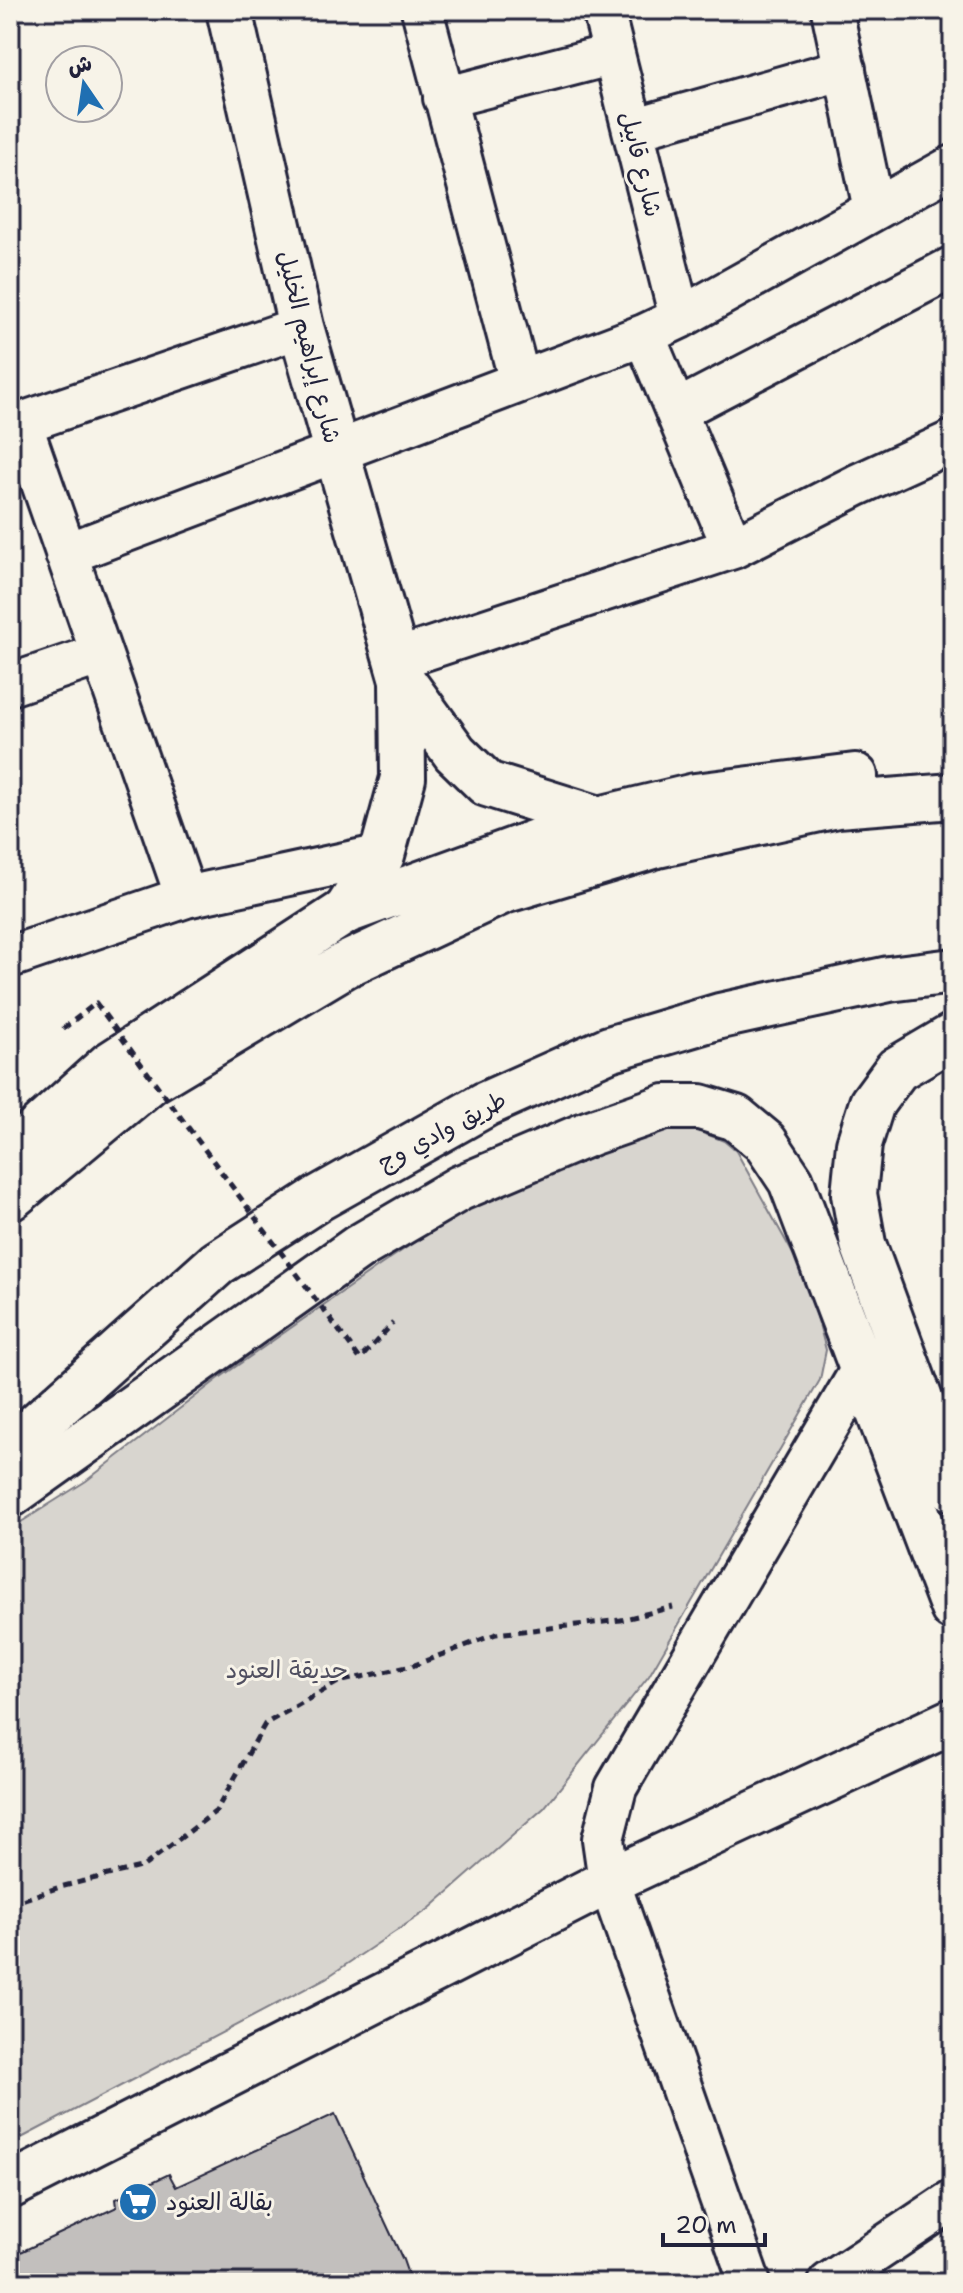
<svg xmlns="http://www.w3.org/2000/svg" width="963" height="2293" viewBox="0 0 963 2293" font-family="'Shantell Sans','Playpen Sans Arabic',sans-serif">
<rect width="100%" height="100%" fill="#f7f3e8"/>
<filter id="ink" filterUnits="userSpaceOnUse"><feTurbulence type="fractalNoise" baseFrequency=".0125" numOctaves="2"/><feDisplacementMap in="SourceGraphic" scale="16" xChannelSelector="R" yChannelSelector="G"/><feConvolveMatrix kernelMatrix="1 2 1 2 8 2 1 2 1" color-interpolation-filters="sRGB"/></filter>
<g filter="url(#ink)">
<path fill="#d8d5cf" stroke="#7d7c85" stroke-width="2" d="M676,1122l48,19 12,10 71,128 19,71 -6,30 -171,296 -105,132 -115,101 -103,69 -316,166v-615l76,-48 132,-102 161,-113 82,-55 93,-44z"/>
<path fill="#c2bfbd" stroke="#22223b" stroke-width="2" d="M335,2114l68,146 8,23h-401v-26l107,-50 -1,-8 53,-25 7,13z"/>
<g fill="none" stroke-linecap="round" stroke-linejoin="round">
<defs>
<path id="minor" d="M422,10l98,372
M603,10l77,308
M832,10l42,199
M444,98l170,-44
M633,129l212,-60
M644,335l89,213
M676,411l277,-144
M21,423l165,474
M10,427l291,-100
M66,554l578,-219 36,-17 273,-152
M397,659l336,-111 124,-63 96,-44
M10,685l91,-31
M10,957l176,-60 196,-42
M750,2283l-141,-402 -6,-42 13,-51 247,-421
M829,2283l124,-83"/>
<path id="tertiary" d="M229,10l72,317 101,353 1,98 -21,77 -36,56
M402,680l53,73 32,31 112,35
M953,1036l-56,33 -25,34 -13,41 -5,50 9,50 90,245
M10,1495l349,-248 101,-59 130,-55 75,-26h35l36,11 29,24 26,39 162,427
M10,2186l599,-305 344,-160"/>
<path id="primary" d="M10,1154l99,-89 237,-154 253,-92 96,-23 160,-20
M10,1198l141,-117 194,-116 158,-74 154,-46 180,-40 116,-9
M10,1449l208,-186 101,-65 167,-94 123,-55 111,-33 169,-37 64,-8"/>
</defs>
<use href="#minor" stroke="#22223b" stroke-width="46"/>
<use href="#tertiary" stroke="#22223b" stroke-width="50"/>
<use href="#primary" stroke="#22223b" stroke-width="50"/>
<path stroke="#22223b" stroke-width="5" stroke-dasharray="8 6" stroke-linecap="butt" d="M10,1904l50,-17 84,-21 72,-55 49,-87 73,-42 74,-16 84,-32 125,-14 52,-13"/>
<use href="#minor" stroke="#f7f3e8" stroke-width="40"/>
<use href="#tertiary" stroke="#f7f3e8" stroke-width="44"/>
<use href="#primary" stroke="#f7f3e8" stroke-width="44"/>
<path stroke="#22223b" stroke-width="5" stroke-dasharray="8 6" stroke-linecap="butt" d="M63,1029l33,-26 264,356 33,-36"/>
</g>
</g>
<defs>
<symbol id="supermarket-disc" viewBox="-11 -11 22 22"><circle r="9.5" fill="#1f6fb2" stroke="#f7f3e8"/><path d="M-6-5.5h2.5l.6 2H6L4.5 2H-2.5L-4.4-4H-6ZM-1.5 3.2a1.3 1.3 0 1 0 .1 0ZM3 3.2a1.3 1.3 0 1 0 .1 0Z" fill="#fff"/></symbol>
</defs>
<g fill-rule="evenodd">
<use href="#supermarket-disc" x="116" y="2180" width="44" height="44"/>
</g>
<g text-anchor="middle" stroke-width="6" stroke-linejoin="round" paint-order="stroke">
<g font-size="24" fill="#22223b" stroke="#f7f3e8">
<text transform="translate(641 164) rotate(76)" y="8">شارع قابيل</text>
<text transform="translate(309 347) rotate(76)" y="8">شارع إبراهيم الخليل</text>
<text transform="translate(442 1131) rotate(-28)" y="8">طريق وادي وج</text>
</g>
<g font-size="24" fill="#504f60" stroke="#f7f3e8">
<text x="287" y="1678">حديقة العنود</text>
</g>
<g font-size="24" fill="#22223b" stroke="#f7f3e8" text-anchor="start">
<text x="166" y="2210">بقالة العنود</text>
</g>
</g>
<rect width="963" height="2293" fill="none" stroke="#f7f3e8" stroke-width="40"/>
<rect x="20" y="20" width="923" height="2253" fill="none" stroke="#22223b" stroke-width="3" filter="url(#ink)"/>
<g transform="translate(84 84) rotate(347)"><circle r="38" fill="#f7f3e8" stroke="#a29fa3" stroke-width="2"/>
<path d="M0-6L14 30L0 20L-14 30Z" fill="#1f6fb2"/>
<text y="-12" font-size="22" font-weight="bold" text-anchor="middle" fill="#22223b">ش</text>
</g>
<path d="M663 2233v12h102v-12" fill="none" stroke="#22223b" stroke-width="4"/>
<text x="675" y="2233" font-size="24" fill="#22223b" stroke="#f7f3e8" stroke-width="6" paint-order="stroke">20 m</text>
</svg>
